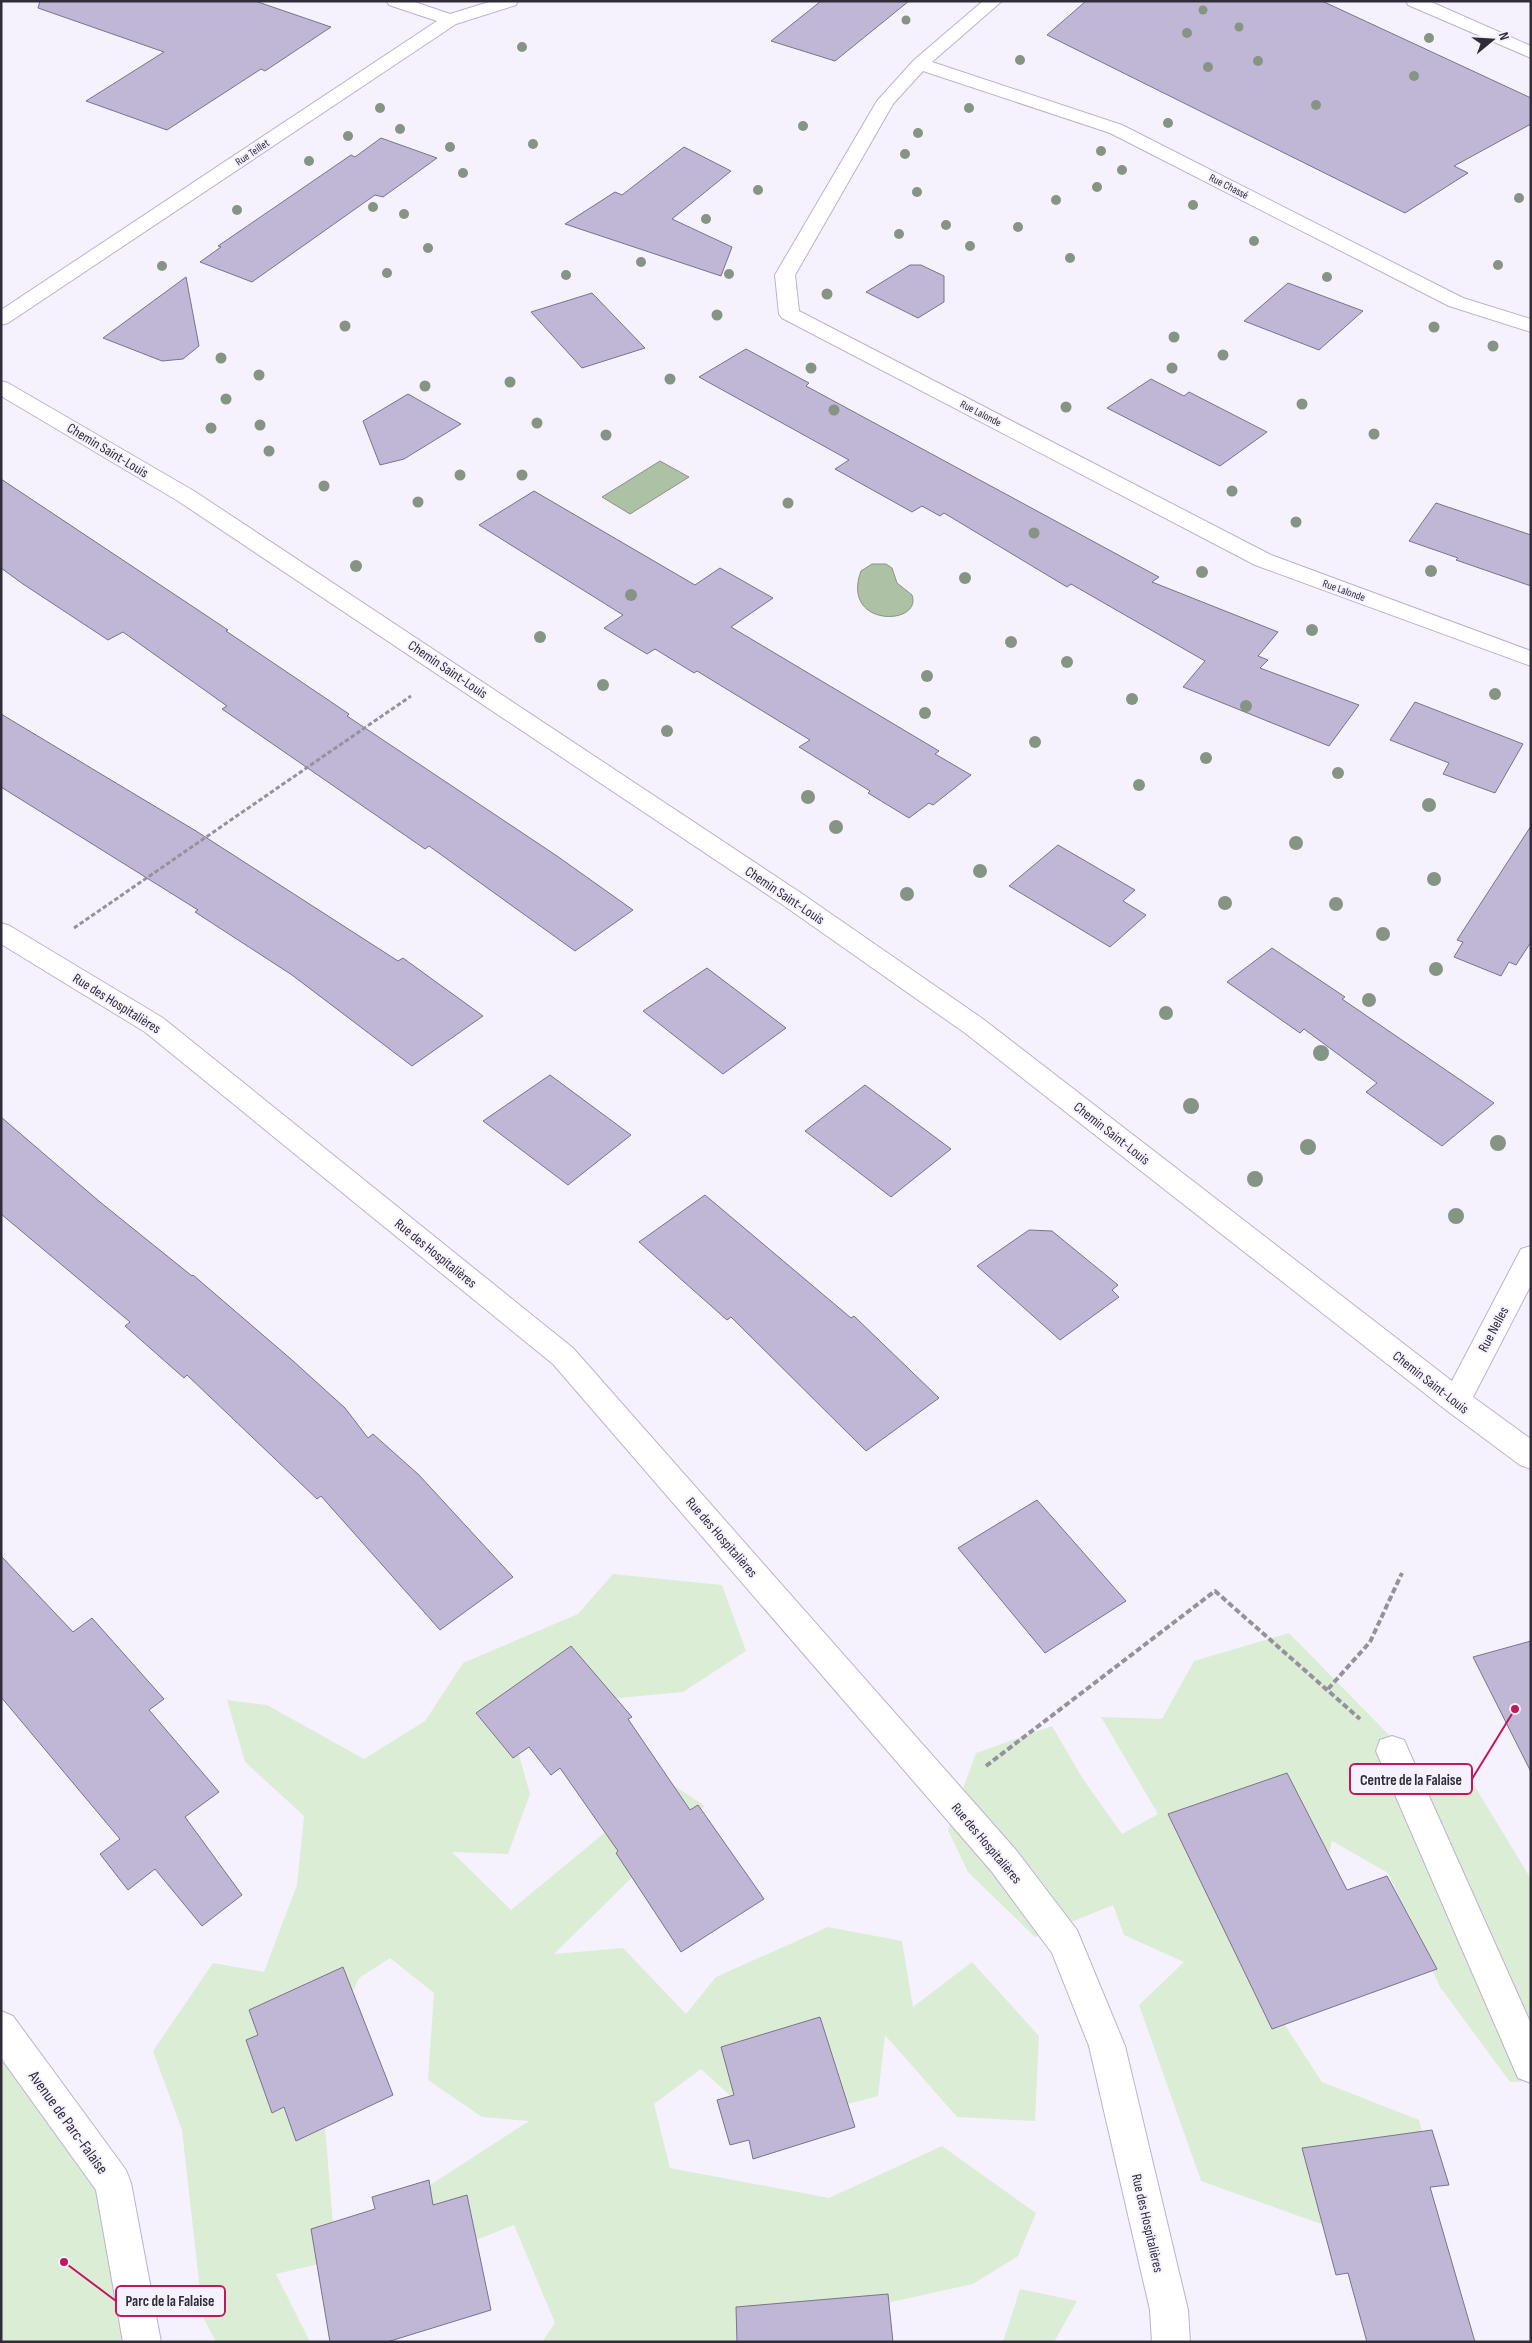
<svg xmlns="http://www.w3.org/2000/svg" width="1532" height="2343" viewBox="0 0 1532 2343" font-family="'Sofia Sans Condensed',sans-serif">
<rect width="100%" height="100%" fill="#f5f2fe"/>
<path fill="#dcedd5" d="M613,1574l109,11 24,66 -63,41 -75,7 -97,27 19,68 -22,60 -56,-2 59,58 156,-129 38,25 -151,148 69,-6 63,66 30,-37 112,-50 74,14 11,66 59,-45 67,74 -4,85 -78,-4 -72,-82 -7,61 -115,30 -62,-57 -47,35 16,64 159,30 113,-52 94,67 -18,43 -45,28 -154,34 -8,24h-269l13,-19 -41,-98 -95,38 -6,-67 116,-75 -47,-4 -54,-37 6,-87 -44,-35 -31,20 -39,89 16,193 -60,14 34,68h-94l-13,-25 -21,-187 -29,-79 60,-88 51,9 33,-87 7,-69 -59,-54 -18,-62 40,5 97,54 61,-38 38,-58 115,-49z
M1289,1633l107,109 -8,53 86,-10 57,94v202l-21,1 -70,-95 -52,-114 -56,-32 -22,98 -61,31 73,112 97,38 17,67 -115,37 -120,-43 -62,-176 45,-43 -60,-27 -11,-30 -78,32 -67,-65 -20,-42 28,-77 76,-27 31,53 39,55 36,-20 -57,-97 61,2 32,-58z
M1,2028l112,155 29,159h-141z
M1020,2289l57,12 -23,41h-51z"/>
<path fill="#adc2a5" stroke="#889584" d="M660,461l29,16 -59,37 -28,-17z
M872,564h14l6,4 5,15 15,12c11,31 -72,33 -51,-24z"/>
<path fill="#c0b6d6" stroke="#7b728d" d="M40,1h215l76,26 -66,44 -4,-2 -94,61 -81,-29 78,-49 -126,-44z
M821,1h88l-74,60 -64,-20z
M1086,1h236l209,97v26l-77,42 14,7 -63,40 -358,-178z
M381,138l56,20 -54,39 -8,-2 -123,87 -52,-20 21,-15 -3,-1 79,-54 54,-37 4,2z
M684,147l47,24 -59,48 60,28 -11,29 -156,-52 50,-32 7,3z
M910,265h11l23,11v26l-26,16 -52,-26z
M186,277l13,69 -16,13 -21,2 -59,-23z
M1288,283l75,28 -44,39 -75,-29z
M592,293l53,55 -63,20 -51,-56z
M746,349l63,34 -3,3 353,191 -7,5 126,50 -20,24 10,4 -8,8 99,37 -30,41 -146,-59 22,-26 -134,-77 -4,3 -123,-74 -4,3 -18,-10 -10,6 -77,-43 14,-9 -150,-83z
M1151,379l33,17 5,-4 78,40 -47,34 -113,-58z
M408,394l53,30 -57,35 -24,6 -17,-44z
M1,479l227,151 -2,1 123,83 -2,2 210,140 76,54 -58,41 -146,-105 -4,3 -203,-140 5,-3 -104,-74 -15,8 -85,-56 -22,-16z
M534,491l161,94 25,-17 53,30 -42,29 208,124 -4,3 36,21 -38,30 -4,-2 -20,15 -41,-25 2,-2 -71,-44 11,-7 -113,-69 -3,2 -39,-24 -8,5 -43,-26 19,-13 -144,-90z
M1436,503l95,32v51l-75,-26 2,-2 -49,-17z
M1415,702l108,42 -28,49 -52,-19 6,-11 -59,-23z
M1,714l195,117 202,130 5,-3 80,58 -71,50 -120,-91 -97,-63 3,-2 -197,-123z
M1531,826v116l-15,23 -7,-3 -8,14 -47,-19 9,-15 -6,-2z
M1058,845l77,45 -12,11 23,14 -36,32 -101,-61z
M1272,948l73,49 -3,2 152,104 -52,43 -76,-54 11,-9 -73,-54 -4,4 -73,-51z
M707,968l79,60 -63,46 -80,-63z
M550,1075l81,60 -63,50 -85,-64z
M865,1085l86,64 -60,48 -86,-66z
M1,1117l99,85 92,74 1,-1 99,85 53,48 23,30 5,-4 46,41 94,102 -73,53 -119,-134 -4,3 -130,-124 -3,3 -59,-52 5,-4 -129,-108z
M705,1195l146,123 3,-2 85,82 -73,53 -135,-134 -4,3 -88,-78z
M1029,1230l23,1 66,54 -6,5 7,7 -59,43 -83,-74z
M1037,1500l89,101 -81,52 -87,-105z
M1,1556l72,76 19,-14 72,81 -15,11 70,82 -34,25 57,78 -40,31 -47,-57 -27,21 -28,-36 20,-15 -119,-142z
M1531,1641v131l-58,-115z
M571,1646l61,71 -4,2 62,91 8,-5 66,94 -83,53 -65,-99 2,-2 -58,-83 -9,7 -22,-28 -16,11 -37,-45z
M1287,1773l60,117 40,-14 50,93 -165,60 -104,-215z
M343,1967l50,128 -97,46 -12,-34 -12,6 -26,-73 12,-5 -9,-25z
M820,2017l35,110 -102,32 -4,-19 -19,5 -13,-45 17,-5 -13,-48z
M1432,2130l17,55 -19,2 45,155h-108l-19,-69 -12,2 -34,-127z
M429,2180l4,25 34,-10 24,115 -104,32h-57l-19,-113 64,-20 -3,-12z
M888,2294l5,48h-156l-1,-35z"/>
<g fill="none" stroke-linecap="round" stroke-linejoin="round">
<defs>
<path id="minor" d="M387,1h25l38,13 42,-13h26l-2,4 -60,19 -448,299 -7,2v-15l436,-289 -48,-16z
M983,1h19l-70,61 190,63 341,173 68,21v13l-82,-26 -339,-173 -187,-62 -30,33 -98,171 4,36 472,244 260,96v15l-276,-101 -473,-247 -3,-4 -4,-39 102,-174 37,-41z
M1406,1h23l102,45v12l-123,-53z
M1,381l7,2 186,108 607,402 182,126 469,362 69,-132 10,-3v39l-58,112 58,42v30l-11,-4 -74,-55 -481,-377 -182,-128 -605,-404 -177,-105z
M1,923l9,3 153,92 410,330 443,502 61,80 48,116 63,264 2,32h-38l-2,-32 -61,-264 -37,-93 -60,-81 -439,-508 -408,-332 -144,-88z
M1392,1736l12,4 127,284v59l-13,-5 -142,-327 4,-11z
M1,2011l12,5 113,154 5,13 30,159h-38l-27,-152 -95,-132z"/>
</defs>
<use href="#minor" stroke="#bbb2d0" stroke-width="2"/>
<path stroke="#95919d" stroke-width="3" stroke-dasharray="4.5 2.5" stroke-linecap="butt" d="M74,928l337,-232"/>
<path stroke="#95919d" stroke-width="4" stroke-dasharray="6 3" stroke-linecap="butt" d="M1328,1689l42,-47 32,-69
M986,1766l229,-175 145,128"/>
<use href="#minor" fill="#fff" fill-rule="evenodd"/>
</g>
<g fill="#869483">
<circle cx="1203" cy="10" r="4.5"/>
<circle cx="906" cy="20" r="4.5"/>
<circle cx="1239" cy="27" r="4.5"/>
<circle cx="1187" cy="33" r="5"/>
<circle cx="1429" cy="38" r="5"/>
<circle cx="522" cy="47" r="5"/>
<circle cx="1020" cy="60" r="5"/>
<circle cx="1258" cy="61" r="5"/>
<circle cx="1208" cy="67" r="5"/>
<circle cx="1414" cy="76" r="5"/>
<circle cx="1316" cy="105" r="5"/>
<circle cx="380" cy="108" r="5"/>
<circle cx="969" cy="108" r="5"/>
<circle cx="1168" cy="123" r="5"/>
<circle cx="803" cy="126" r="5"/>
<circle cx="400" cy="129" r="5"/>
<circle cx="918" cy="133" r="5"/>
<circle cx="348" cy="136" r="5"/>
<circle cx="533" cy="144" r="5"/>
<circle cx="450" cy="147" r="5"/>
<circle cx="1101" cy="151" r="5"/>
<circle cx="905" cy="154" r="5"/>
<circle cx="309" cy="161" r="5"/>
<circle cx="1122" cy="170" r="5"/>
<circle cx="463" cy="173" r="5"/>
<circle cx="1097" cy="187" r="5"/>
<circle cx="758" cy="190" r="5"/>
<circle cx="917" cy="192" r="5"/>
<circle cx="1519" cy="198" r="5"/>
<circle cx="1056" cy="200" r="5"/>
<circle cx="1193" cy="205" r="5"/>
<circle cx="373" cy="207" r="5"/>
<circle cx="237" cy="210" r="5"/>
<circle cx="404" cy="214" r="5"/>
<circle cx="706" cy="219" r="5"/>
<circle cx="946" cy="225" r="5"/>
<circle cx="1018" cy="227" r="5"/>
<circle cx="899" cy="234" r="5"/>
<circle cx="1254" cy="241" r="5"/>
<circle cx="970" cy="246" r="5"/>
<circle cx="428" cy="248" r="5"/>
<circle cx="1070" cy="258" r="5"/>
<circle cx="641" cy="262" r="5"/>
<circle cx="1498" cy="265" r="5"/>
<circle cx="162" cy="266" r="5"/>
<circle cx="387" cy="273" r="5"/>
<circle cx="729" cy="274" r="5"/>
<circle cx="566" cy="275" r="5"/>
<circle cx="1327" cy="277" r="5"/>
<circle cx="827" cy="294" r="5.5"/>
<circle cx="717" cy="315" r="5.5"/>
<circle cx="345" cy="326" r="5.5"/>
<circle cx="1434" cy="327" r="5.5"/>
<circle cx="1174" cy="337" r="5.5"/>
<circle cx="1493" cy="346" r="5.5"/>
<circle cx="1223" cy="355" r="5.5"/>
<circle cx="221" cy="358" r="5.5"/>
<circle cx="811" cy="368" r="5.5"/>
<circle cx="1172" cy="368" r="5.5"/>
<circle cx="259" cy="375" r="5.5"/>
<circle cx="670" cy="379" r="5.5"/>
<circle cx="510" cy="382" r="5.5"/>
<circle cx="425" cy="386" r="5.5"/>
<circle cx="226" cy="399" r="5.5"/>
<circle cx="1302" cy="404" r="5.5"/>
<circle cx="1066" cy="407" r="5.5"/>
<circle cx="834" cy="410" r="5.5"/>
<circle cx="537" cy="423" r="5.5"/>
<circle cx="260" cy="425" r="5.5"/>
<circle cx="211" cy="428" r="5.5"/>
<circle cx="1374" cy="434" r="5.5"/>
<circle cx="606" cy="435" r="5.5"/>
<circle cx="269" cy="451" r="5.5"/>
<circle cx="460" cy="475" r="5.5"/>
<circle cx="522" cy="475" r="5.5"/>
<circle cx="324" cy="486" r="5.5"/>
<circle cx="1232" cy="491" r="5.5"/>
<circle cx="418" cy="502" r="5.5"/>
<circle cx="788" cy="503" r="5.5"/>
<circle cx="1296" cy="522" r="5.5"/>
<circle cx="1034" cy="533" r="5.5"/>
<circle cx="356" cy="566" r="6"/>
<circle cx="1431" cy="571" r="6"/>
<circle cx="1202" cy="572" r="6"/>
<circle cx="965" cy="578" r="6"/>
<circle cx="631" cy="595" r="6"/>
<circle cx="1312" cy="630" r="6"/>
<circle cx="540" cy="637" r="6"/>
<circle cx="1011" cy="642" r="6"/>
<circle cx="1067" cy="662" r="6"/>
<circle cx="927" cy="676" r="6"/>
<circle cx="603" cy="685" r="6"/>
<circle cx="1495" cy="694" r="6"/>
<circle cx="1132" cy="699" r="6"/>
<circle cx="1246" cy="706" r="6"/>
<circle cx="925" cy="713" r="6"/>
<circle cx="667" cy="731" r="6"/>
<circle cx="1035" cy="742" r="6"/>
<circle cx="1206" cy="758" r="6"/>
<circle cx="1338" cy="773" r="6"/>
<circle cx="1139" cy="785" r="6"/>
<circle cx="808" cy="797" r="7"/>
<circle cx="1429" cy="805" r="7"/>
<circle cx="836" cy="827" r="7"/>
<circle cx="1296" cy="843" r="7"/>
<circle cx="980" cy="871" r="7"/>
<circle cx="1434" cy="879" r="7"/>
<circle cx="907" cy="894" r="7"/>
<circle cx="1225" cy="903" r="7"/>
<circle cx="1336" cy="904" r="7"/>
<circle cx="1383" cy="934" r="7"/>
<circle cx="1436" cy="969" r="7"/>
<circle cx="1369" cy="1000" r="7"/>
<circle cx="1166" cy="1013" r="7"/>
<circle cx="1321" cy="1053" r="8"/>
<circle cx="1191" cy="1106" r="8"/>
<circle cx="1498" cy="1143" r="8"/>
<circle cx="1308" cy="1147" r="8"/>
<circle cx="1255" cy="1179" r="8"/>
<circle cx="1456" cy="1216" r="8"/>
</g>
<g text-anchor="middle" stroke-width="4" stroke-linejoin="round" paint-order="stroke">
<g font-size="11" fill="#302c38" stroke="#f5f2fe">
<text transform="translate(252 152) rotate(-34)" y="4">Rue Teillet</text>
<text transform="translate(1229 186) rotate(27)" y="4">Rue Chassé</text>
<text transform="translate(981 413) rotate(27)" y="4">Rue Lalonde</text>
<text transform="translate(1344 590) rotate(20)" y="4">Rue Lalonde</text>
</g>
<g font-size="14" fill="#302c38" stroke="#f5f2fe">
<text transform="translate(108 450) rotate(31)" y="5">Chemin Saint-Louis</text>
<text transform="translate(448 669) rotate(34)" y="5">Chemin Saint-Louis</text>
<text transform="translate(785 895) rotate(34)" y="5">Chemin Saint-Louis</text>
<text transform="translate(117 1003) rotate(32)" y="5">Rue des Hospitalières</text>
<text transform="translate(1112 1133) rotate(38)" y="5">Chemin Saint-Louis</text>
<text transform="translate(436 1253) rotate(39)" y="5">Rue des Hospitalières</text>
<text transform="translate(1493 1329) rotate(-62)" y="5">Rue Nelles</text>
<text transform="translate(1431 1382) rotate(38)" y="5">Chemin Saint-Louis</text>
<text transform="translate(722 1537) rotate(49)" y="5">Rue des Hospitalières</text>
<text transform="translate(987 1843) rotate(50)" y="5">Rue des Hospitalières</text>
<text transform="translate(1148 2223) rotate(77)" y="5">Rue des Hospitalières</text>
</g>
<g font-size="16" fill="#302c38" stroke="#f5f2fe">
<text transform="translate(69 2122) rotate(54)" y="6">Avenue de Parc-Falaise</text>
</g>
</g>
<path fill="none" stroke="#c2185b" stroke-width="2" d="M1515 1709L1472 1779M64 2262L116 2301"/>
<g fill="#c2185b" stroke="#f5f2fe" stroke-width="2">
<circle cx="1515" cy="1709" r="5"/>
<circle cx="64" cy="2262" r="5"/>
</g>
<g fill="#f5f2fe" stroke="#c2185b" stroke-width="2">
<rect x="1350" y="1764" width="122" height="30" rx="5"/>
<rect x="116" y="2286" width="109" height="30" rx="5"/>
</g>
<g font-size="15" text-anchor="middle" font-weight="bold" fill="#302c38">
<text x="1411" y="1785">Centre de la Falaise</text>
<text x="170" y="2306">Parc de la Falaise</text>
</g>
<rect width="1532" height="2343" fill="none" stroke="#302c38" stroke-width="5"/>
<g transform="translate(1492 40) rotate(72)" stroke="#f5f2fe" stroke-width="4" paint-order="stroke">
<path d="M0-4L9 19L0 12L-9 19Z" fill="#302c38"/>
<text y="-8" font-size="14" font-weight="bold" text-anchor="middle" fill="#302c38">N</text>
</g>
</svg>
